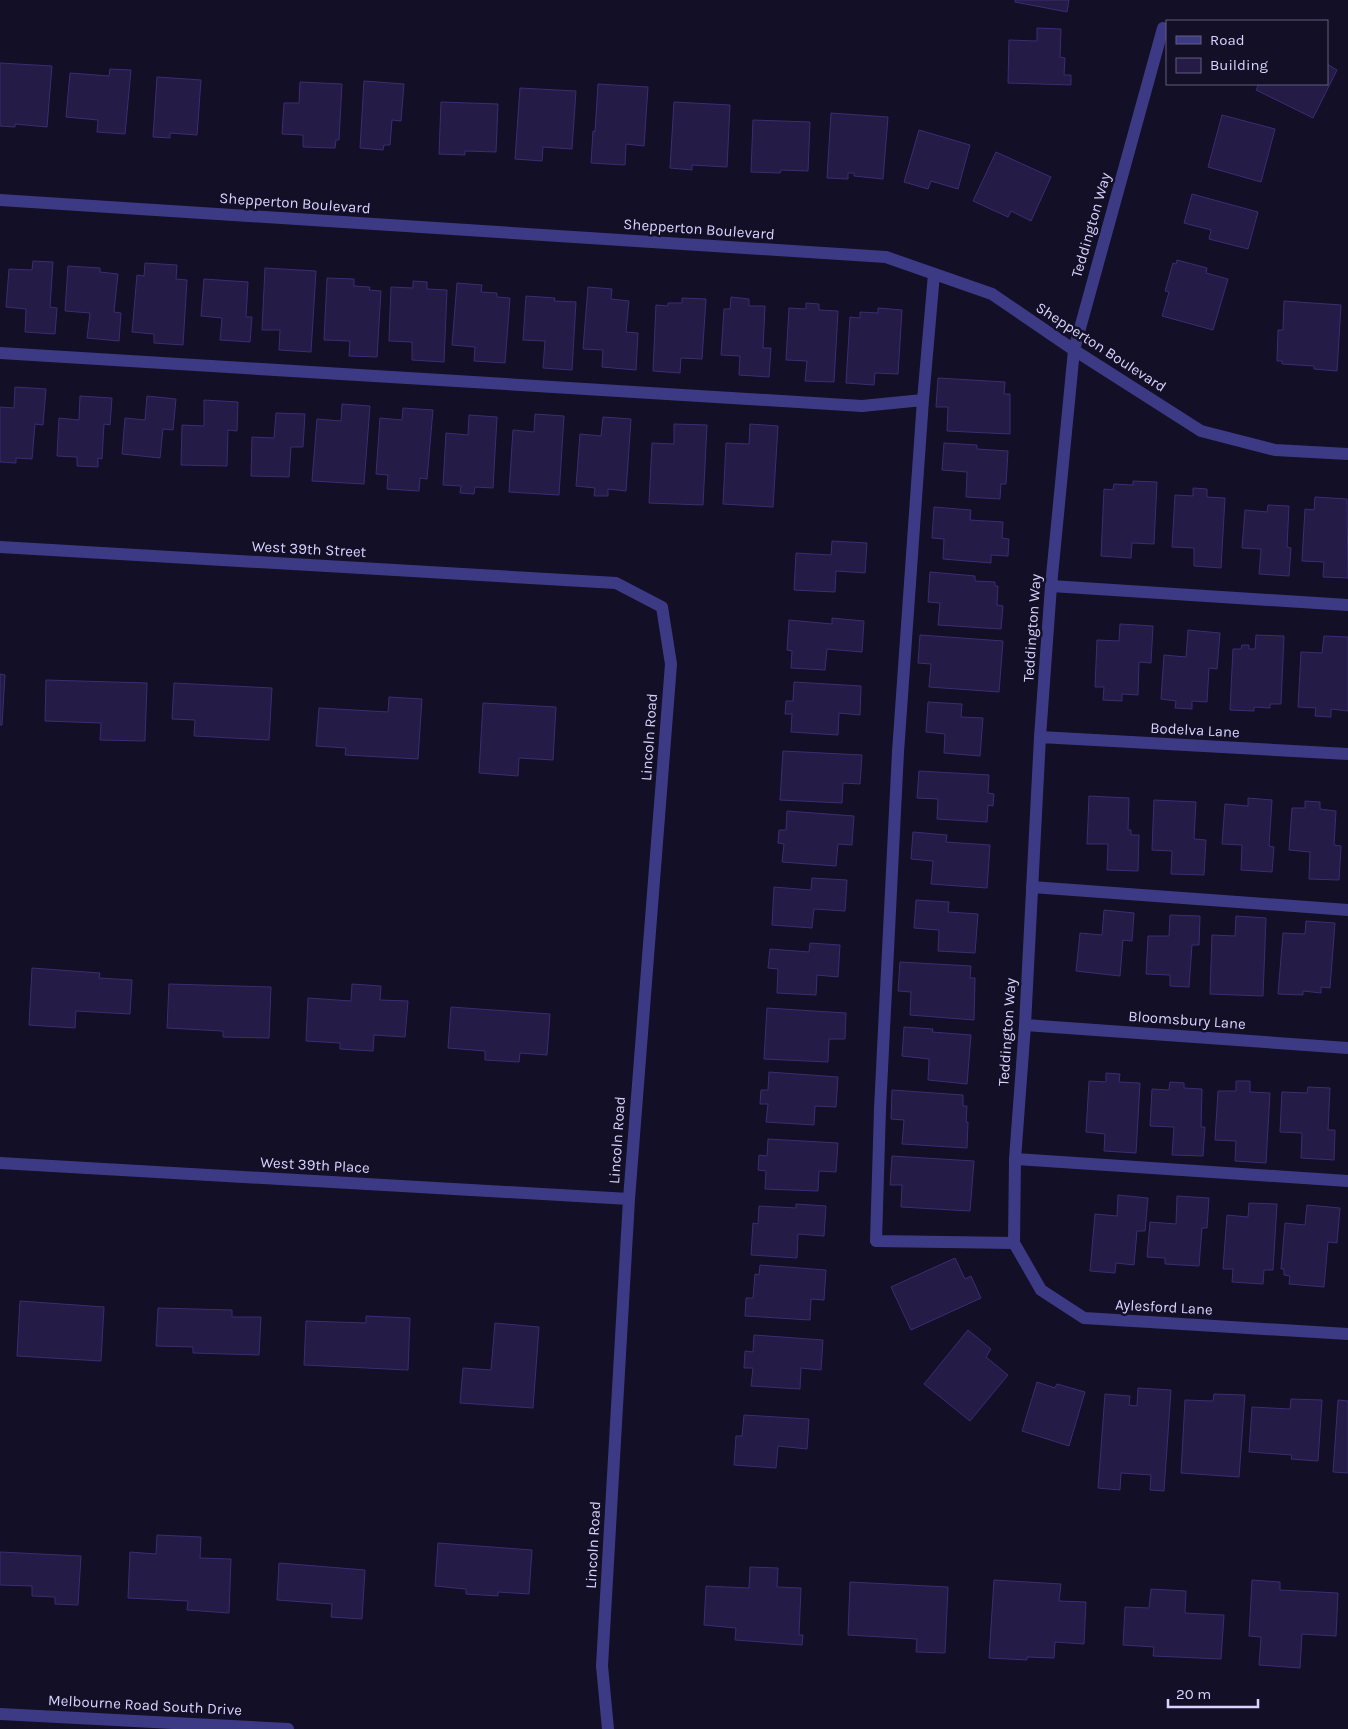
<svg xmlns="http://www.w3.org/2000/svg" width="1348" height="1729" viewBox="0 0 1348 1729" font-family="Karla,sans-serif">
<rect width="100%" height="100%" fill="#130f26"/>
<path fill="#241b47" stroke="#3b2d73" d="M1015,0h54l-2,12 -52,-10z
M1037,28l24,1 -1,28 5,1 -1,17h7v10l-63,-2 1,-43 28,1z
M0,63l52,3 -5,61 -32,-3v3l-15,-1z
M1327,64l10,6 -24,48 -57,-28 3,-6h68z
M110,69l21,1 -6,64 -28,-2 1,-12 -32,-3 4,-44 39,3z
M157,77l44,3 -4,55 -27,-2v5l-17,-1z
M364,81l40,3 -3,37 -9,-1 -2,25h-6l-1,5 -23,-2z
M300,82l42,2 -3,56h-3l-1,8 -32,-1v-12l-21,-1 2,-31h15z
M598,84l50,3 -4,59 -18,-2 -1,21 -34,-2 2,-32 2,1z
M520,88l56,3 -4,58 -29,-2 -1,14 -27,-2z
M441,102l57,2 -2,48 -31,-1v4l-26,-1z
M674,102l56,3 -3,62 -35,-2v5l-22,-2z
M831,113l57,4 -5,62 -29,-3v-3h-6v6l-21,-1z
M1222,115l53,14 -14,53 -53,-15z
M753,120l57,2 -2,49 -27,-1 -1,3 -29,-1z
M919,130l51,15 -12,44 -27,-8 -3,8 -24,-7z
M996,152l55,25 -20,44 -20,-10 -3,6 -35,-16z
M1192,194l66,18 -10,37 -39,-10 2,-9 -27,-7z
M1177,260l30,8 -1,5 22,6 -15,51 -51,-14 7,-24 -4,-1 8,-28 3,1z
M33,261l20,1 -3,45 7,1 -2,26 -30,-2 1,-23 -20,-2 3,-38 23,1z
M145,263l32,2 -1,14 11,1 -4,65 -29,-2v-9l-22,-2 5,-57 7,1z
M68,266l32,2v4l18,2 -4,38 7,1 -2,28 -32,-3 3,-25 -25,-2z
M265,268l51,3 -5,81 -32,-2 1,-20h-18z
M327,278l27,1v7l16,1 -1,3 12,1 -4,66 -28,-1 1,-15 -26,-1z
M204,279l44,3 -2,35h6l-2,25 -30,-2 2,-22 -21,-2z
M413,281l14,1v7l20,1 -3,72 -32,-2v-18l-23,-1 2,-54 22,1z
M457,283l25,2 -1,7 16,1v4l13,1 -5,65 -31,-2 1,-14 -23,-2z
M588,287l24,2 -1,10 18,2 -3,31 12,1 -2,37 -34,-3 1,-17 -20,-1z
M526,296l29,2 -1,3 22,1 -4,68 -29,-2 2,-27 -22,-1z
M731,297l18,2v7h16l-2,42h8l-2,29 -30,-2 1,-19 -19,-1 3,-46h6z
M682,298l24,1 -4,60 -21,-1 -1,15 -27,-2 3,-66 12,1v-3h14z
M1284,301l57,4 -4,66 -23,-2v-3l-32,-2v-3h-5l1,-31h5z
M806,303l13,1v6l19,1 -4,71 -29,-1 2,-20 -21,-1 3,-52 17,1z
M878,308l24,2 -4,64 -23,-1 -1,12 -28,-2 4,-66 10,1v-6l18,1z
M938,378l67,4 -1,12h6v40l-63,-3 1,-24h-12z
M15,387l31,2 -3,36 -8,-1 -3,35 -16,-1v5l-16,-1v-55l14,1z
M80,396l32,2 -2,27 -6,-1 -2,35 -4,-1v9l-21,-1v-9l-20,-1 2,-38 20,2z
M147,396l29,3 -3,31 -10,-1 -3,29 -38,-4 3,-36 20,2z
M204,400l34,2 -1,29 -9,-1 -1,36 -46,-1 1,-40 22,1z
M342,404l28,2 -6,78 -52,-3 5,-62 24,2z
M403,408l30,2 -6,69 -7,-1 -1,13 -32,-2 1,-14 -12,-1 4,-56 22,2z
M276,413l29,1 -2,33h-12l-2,30 -38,-1 1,-39 22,1z
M535,414l29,2 -5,79 -50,-3 4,-62 21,2z
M469,415l28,2 -4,71 -18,-1 -1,7 -14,-1 1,-7 -18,-1 3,-52 22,2z
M603,417l28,2 -5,72 -18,-2v7h-14l1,-8 -19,-2 4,-52 21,2z
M674,424l33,1 -4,80 -54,-2 3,-60 22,1z
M750,424l28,2 -5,81 -50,-3 3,-61 23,1z
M944,443l33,2v4l31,2 -2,33h-5l-1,15 -34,-2 1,-25 -25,-2z
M1133,481l24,1 -3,62 -22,-1 -1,15 -30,-2 3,-67 9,1 1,-6 19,1z
M1193,488l14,1v8l18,1 -4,70 -27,-2v-18l-22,-1 3,-52 18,1z
M1315,497l32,2 1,79 -25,-1 1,-15 -22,-1 3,-52 9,1z
M1268,505l21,1 -2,41 4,1 -2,28 -30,-2 2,-25 -19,-1 3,-38 22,2z
M934,507l37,3 -1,10 33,2 -1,16 7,1 -1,17 -17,-1v8l-48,-4 1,-20 -12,-1z
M832,541l35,2 -2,30 -29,-2 -1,21 -41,-2 2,-37 35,2z
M930,572l45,4v5l20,1v4h3l-1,19 6,1 -2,23 -63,-4 2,-22 -12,-1z
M832,618l32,3 -2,31 -35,-3 -2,21 -34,-2 1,-17 -5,-1 2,-30 43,4z
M1120,624l33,2 -2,37 -12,-1 -1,33 -16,-1v7l-19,-1 1,-13h-9l2,-47 22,1z
M1188,630l32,3 -3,36 -8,-1 -2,34 -15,-1v8l-17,-1 1,-7 -15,-2 3,-44 22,2z
M920,635l83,6 -4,51 -70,-5 2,-23 -13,-1z
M1256,635l28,1 -3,68h-11v4l-16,-1v4l-24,-1 3,-61h8l1,-4h7v4h6z
M1324,636l24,1v74l-17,-2v8l-16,-1 1,-8 -18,-1 3,-55 21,1z
M0,674l5,1 -3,50h-2z
M46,680l101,3 -2,58 -45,-1 1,-17 -56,-2z
M794,682l67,4 -1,29 -21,-2 -1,22 -47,-3 1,-18h-7l1,-13h7z
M174,683l98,5 -3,52 -75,-4 1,-16 -23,-1z
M389,697l33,2 -4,60 -73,-4 1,-7 -30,-2 3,-38 69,4z
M928,702l34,2 -1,13 22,1 -3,38 -36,-3 1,-19 -19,-2z
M483,703l73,4 -3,53 -34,-2 -1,18 -39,-3z
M783,751l79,4 -2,29 -17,-1 -1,20 -62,-3z
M919,771l70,4 -1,18 6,1 -1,12 -5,-1 -1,17 -50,-3 1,-20 -21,-1z
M1089,796l40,2 -1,32h3v5h8l-1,36 -31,-1 1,-26h-21z
M1248,798l24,2 -3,46 5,1 -2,25 -31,-2 1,-25 -20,-1 3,-40 23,2z
M1154,800l42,2 -2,37 12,1 -2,35 -33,-1 1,-23 -20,-1z
M1305,801l15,1v7l16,2 -2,34 7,1 -2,34 -30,-1 1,-27 -21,-2 3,-42h13z
M787,811l67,5 -2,29 -14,-1 -2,22 -54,-4 2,-18 -6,-1 1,-13h7z
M913,832l34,3 -1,7 44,3 -3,43 -56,-4 2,-23 -22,-2z
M812,878l35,2 -2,31 -31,-2 -2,19 -40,-3 2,-38 37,3z
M916,900l33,2 -1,10 30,2 -3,39 -37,-2 1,-21 -25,-2z
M1104,910l30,3 -2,28 -9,-1 -3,36 -44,-5 4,-38 22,2z
M1170,915l30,1 -1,29h-7l-3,42 -19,-1v-11l-24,-1 2,-38h21z
M1236,916l30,2 -3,78 -53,-2 2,-59 23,1z
M1306,921l29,2 -5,65 -9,-1v6l-18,-2v4l-25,-1 5,-61 22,1z
M810,943l30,2 -2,32 -21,-2 -1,20 -39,-2 1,-24 -10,-1 2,-19 39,3z
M900,962l71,4 -1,12h5l-1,42 -64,-5 1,-23 -13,-1z
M32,968l68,5 -1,5 33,2 -2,34 -54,-3 -1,17 -46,-3z
M169,984l102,3 -2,51 -46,-1v-6l-56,-3z
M352,984l29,2 -1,14 28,1 -3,36 -31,-2 -1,16 -33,-2v-6l-34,-2 2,-43 43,3z
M451,1007l99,7 -3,41 -27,-2 -1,9 -34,-2v-9l-37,-3z
M767,1008l79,5 -1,26h-16l-1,23 -64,-3z
M904,1027l29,2 -1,3 39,3 -4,49 -39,-4 1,-21 -27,-3z
M769,1072l69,5 -2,30 -21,-1 -1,19 -48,-3 2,-18h-8l1,-14h7z
M1106,1073l14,1 -1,8 21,1 -4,70 -32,-2 1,-17 -19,-2 3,-51 17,1z
M1236,1081h14v11l20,1 -4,70 -31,-2 1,-20 -21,-1 3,-49h18z
M1170,1082l14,1v5l18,1 -1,38h4l-2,29 -31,-1 2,-28 -24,-1 2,-37 17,1z
M1308,1087l22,1 -2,42h7l-1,30 -33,-2 1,-25 -22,-1 2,-40 25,1z
M892,1090l71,5v11h4l-1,16h2l-1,26 -65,-4 2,-24 -13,-1z
M768,1139l70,4 -2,29 -17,-1 -1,20 -53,-2 1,-18 -8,-1 1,-15 8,1z
M892,1156l82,5 -4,50 -69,-4 1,-22h-12z
M1118,1195l30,3 -3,33h-8l-3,34 -18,-2 -1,10 -25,-2 5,-57 22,2z
M1177,1196l32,2 -2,30h-5l-3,38 -34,-2v-6l-18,-1 3,-35 26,2z
M1249,1203l28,1 -4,66h-9l-1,14 -31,-2 1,-13h-10l4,-54 21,2z
M796,1204l30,2 -2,30 -26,-2 -1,24 -46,-3 2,-32 5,1 1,-18 37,2z
M1307,1205l33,3 -3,35 -9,-1 -4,45 -35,-3 1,-8 -6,-1v-6h-3l4,-46 20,2z
M955,1258l10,21 6,-3 10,22 -70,32 -20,-43z
M760,1265l66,5 -2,30 -13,-1 -1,21 -65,-4 1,-18h7l2,-24 4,1z
M20,1301l84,6 -3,54 -84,-5z
M158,1308l74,2v7h29l-2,38 -66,-2v-6l-37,-1z
M366,1316l44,2 -2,52 -104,-5 2,-44 60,2z
M495,1323l44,4 -6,81 -73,-5 3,-35 28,2z
M968,1330l23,19 -5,8 22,18 -38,46 -46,-37z
M754,1335l69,5 -2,30 -20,-2 -1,21 -49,-3 2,-18h-9l1,-17 8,1z
M1037,1382l18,6 2,-4 28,8 -16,54 -47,-15z
M1138,1388l33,2 -7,101 -14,-1 1,-15 -30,-2 -1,17 -22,-2 7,-94 25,2 -1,9 8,1z
M1214,1394l31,1 -6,82 -58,-4 4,-73 28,1z
M1291,1399l31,1 -4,61 -27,-2 1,-4 -43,-3 3,-45 38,2z
M1338,1400l10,1v72l-15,-1z
M744,1415l65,4 -2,30 -29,-3 -2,22 -42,-3 2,-29h6z
M157,1535l44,2 -1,21 31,1 -2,54 -42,-3 1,-9 -60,-3 2,-46 26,2z
M438,1543l94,7 -3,44 -31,-2v4l-32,-2v-5l-31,-3z
M0,1552l81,4 -3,49 -23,-1v-7l-23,-1v-10l-32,-1z
M279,1563l86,7 -3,49 -31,-2 1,-13 -55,-4z
M750,1567l28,1 -1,19 24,1 -2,47h4l-1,10 -67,-5 1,-12 -32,-3 2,-39 43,2z
M994,1580l67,4 -2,17 27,1 -2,42 -29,-2 -1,16 -27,-1v3l-38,-2z
M1252,1580l28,2v8l58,3 -2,43 -34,-2 -2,34 -41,-3 2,-28 -12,-1z
M850,1582l98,5 -3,66 -29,-1 1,-13 -69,-4z
M1151,1589l35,2 -1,22 39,2 -3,44 -68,-3 1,-9 -31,-2 2,-38 24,1z"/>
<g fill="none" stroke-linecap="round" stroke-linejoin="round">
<path stroke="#3d3a85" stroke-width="12" d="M0,353l862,53 61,-6 11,-126
M923,400l-25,352 -18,357 -4,132 138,2
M1051,586l297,19
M1032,887l316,23
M1015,1159l333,22"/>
<path stroke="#3d3a85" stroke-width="12" d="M1163,28l-89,322 -23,236 -11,151 -15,288 -10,134 -1,84 27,47 43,28 264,16
M0,200l886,57 106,37 82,56 127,81 74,19 73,4
M0,547l616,36 46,24 9,57 -42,535 -27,467 6,63
M1040,737l308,17
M1025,1025l323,23
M0,1163l629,36
M0,1714l288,15"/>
</g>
<g text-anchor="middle" stroke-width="5" stroke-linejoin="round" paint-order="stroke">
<g font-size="15" fill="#d9d4ff" stroke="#130f26">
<text transform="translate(295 203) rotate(4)" y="5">Shepperton Boulevard</text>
<text transform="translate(1091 225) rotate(-74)" y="5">Teddington Way</text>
<text transform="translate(699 229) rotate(4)" y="5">Shepperton Boulevard</text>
<text transform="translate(1101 347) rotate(33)" y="5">Shepperton Boulevard</text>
<text transform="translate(309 549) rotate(3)" y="5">West 39th Street</text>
<text transform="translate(1032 628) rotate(-86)" y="5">Teddington Way</text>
<text transform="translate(1195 730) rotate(3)" y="5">Bodelva Lane</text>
<text transform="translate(649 737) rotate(-86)" y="5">Lincoln Road</text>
<text transform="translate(1187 1020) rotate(4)" y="5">Bloomsbury Lane</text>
<text transform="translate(1007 1032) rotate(-86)" y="5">Teddington Way</text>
<text transform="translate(617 1140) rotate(-86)" y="5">Lincoln Road</text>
<text transform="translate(315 1165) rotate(3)" y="5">West 39th Place</text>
<text transform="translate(1164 1307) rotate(3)" y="5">Aylesford Lane</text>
<text transform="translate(593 1545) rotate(-87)" y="5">Lincoln Road</text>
<text transform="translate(145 1705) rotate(3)" y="5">Melbourne Road South Drive</text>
</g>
</g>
<rect x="1166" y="20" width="162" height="65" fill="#130f26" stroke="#625e7d"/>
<rect x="1176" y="36" width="25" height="8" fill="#3d3a85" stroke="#625e7d"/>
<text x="1210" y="45" font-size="15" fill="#d9d4ff">Road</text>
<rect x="1176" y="58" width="25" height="15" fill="#241b47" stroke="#625e7d"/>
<text x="1210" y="70" font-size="15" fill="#d9d4ff">Building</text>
<path d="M1168 1699v8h90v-8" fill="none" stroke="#d9d4ff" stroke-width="2.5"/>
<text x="1176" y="1699" font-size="15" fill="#d9d4ff" stroke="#130f26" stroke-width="4" paint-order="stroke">20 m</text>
</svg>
